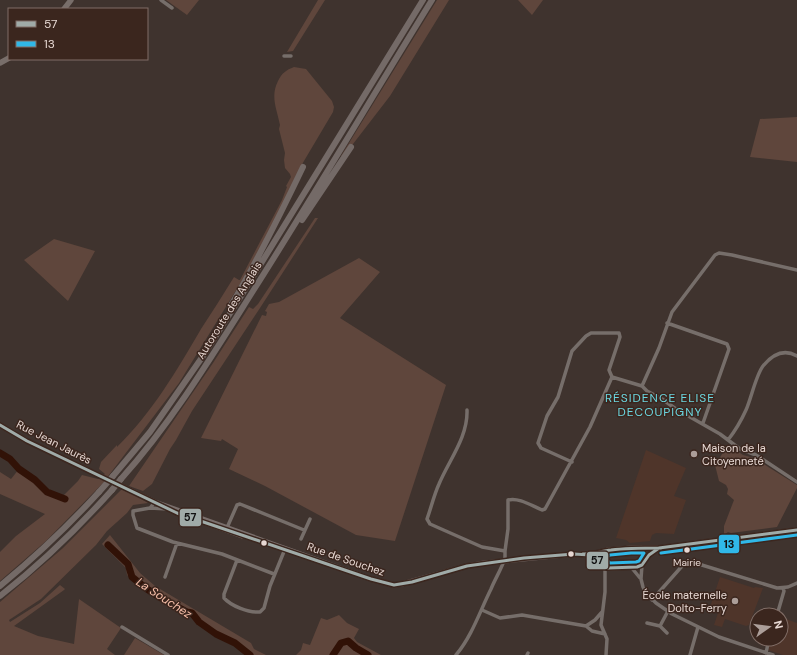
<svg xmlns="http://www.w3.org/2000/svg" width="797" height="655" viewBox="0 0 797 655" font-family="'DM Sans',sans-serif">
<rect width="100%" height="100%" fill="#3f332e"/>
<path fill="#4f352a" d="M646,450l40,18 -12,28 12,4 -12,34 -18,-1 -4,2 -2,6 -20,2 -4,-3 -10,-2z
M720,577l34,11 1,-1 8,1 -14,37 -3,1 -21,-7 -3,8 -8,-2 5,-15 -9,-3z
M781,617l16,6v32h-14l-15,-5 4,-11h9z"/>
<path fill="#5f463c" d="M166,0h33l-12,15z
M318,0h7l-32,51 -6,1z
M437,0h12l-59,96 -47,61 -2,-1z
M518,0h25l-11,15z
M294,67l12,2 26,32 2,6 -1,5 -32,54 -30,63 -28,50 -64,104 -76,100 -57,58 -46,40v-29l16,-16 29,-22 -45,-20v-22l11,7 8,-10c5,4 11,7 16,11 9,8 14,15 27,17l16,-16 4,-6 16,4 7,-5 -6,-5 2,-7 16,-17v2c35,-34 60,-77 84,-118 11,-17 22,-34 33,-52l5,3h1l42,-80 5,-13 -1,-1 5,-9 -1,-3 -5,-6 -1,-8 1,-7 -6,-24 1,-4c-3,-16 -10,-28 -2,-44 4,-8 8,-11 16,-14z
M797,117v45l-47,-5 10,-38z
M315,218h3l-58,90 -68,103 -16,29 -6,9 -18,35 -9,7 -14,-5 84,-123 36,-56 4,2 5,-5z
M54,239l41,12 -27,50 -44,-41z
M359,258l21,14 -40,46 106,67 -51,156 -39,-6 -91,-49 -36,-17 9,-20 -16,-10 -1,2 -20,-3 61,-123 4,1 1,-4 -2,-1 4,-7 10,-2z
M731,447l12,8 11,3 43,27v3l-20,39 -46,6 -3,-1 -4,3v-9l10,-26 -7,-6 1,-5 -2,-4 -7,-4 -4,-16 11,-17 2,2z
M123,488l25,15 -15,2 -6,8 -20,18 -11,14 -55,54 -32,21 1,2 30,-19 20,-18 5,4 -1,1 -50,36 24,10 36,8 5,-45 42,29 -14,21 8,6h-115v-53l63,-54z
M110,535l30,38 15,13 96,57 3,6 12,6h-20l-7,-7 -11,-5 -17,-11 -21,-17 -45,-24 -18,-16 -1,-7 -24,-24z
M339,615l8,8 12,6 -5,9 3,4 24,13h-85l5,-5 2,-7 7,2 11,-27 6,2z
M135,638l29,17h-40z"/>
<g fill="none" stroke-linecap="round" stroke-linejoin="round">
<path stroke="#311207" stroke-width="7" d="M0,453l10,6 9,10 16,11 12,12 18,7
M108,545l20,19 4,13 15,12 14,9 26,14 5,1 7,9 17,12 19,9 15,12
M333,655l8,-12 7,-2 8,7 12,7"/>
<path stroke="#766e6a" stroke-width="3.5" d="M161,0l11,8
M284,56h7
M667,323l60,21 2,5 -26,74
M612,377l30,9 5,5 15,8 14,10 44,25 20,15 16,6 41,27
M642,386l17,-38 13,-36 43,-57 4,-2 13,2 65,15
M728,440c7,-9 13,-19 18,-30 5,-11 10,-35 17,-44 9,-11 20,-18 34,-10
M572,462l-31,-14 -3,-5 9,-27 11,-19 14,-46 14,-15 5,-3h28l1,4 -11,33 3,7
M155,502l-5,6 -17,3v4l4,13 36,14 49,12 52,20
M150,508l18,1
M226,530l11,-25 3,-1 64,26
M301,539l9,-20
M505,551l3,-22v-29c11,-3 24,6 34,10l3,-1 45,-82 22,-50
M237,560l-13,34v4c7,8 25,15 36,14l4,-4 6,-22 15,-37
M642,565l-1,14 2,8 3,6 10,10 16,11 47,23 54,18
M605,567v25l-4,33 6,14 -1,16
M631,567l9,11
M165,577l12,-34
M652,600l31,-35 9,-3 85,26 11,-1 9,-4
M482,610l18,8 22,-3 64,11 9,-6 7,-8
M777,615l7,-24 -1,-3
M647,623l13,3 8,-15
M586,626l6,5 13,3
M660,626l7,7
M122,627l46,28
M766,653l3,-14
M456,655c16,-19 24,-44 35,-66 4,-10 11,-21 14,-31v-7l-23,-4 -52,-23 -3,-5c4,-11 7,-24 12,-35 10,-24 29,-47 28,-74
M527,655l1,-2
M690,655l8,-28"/>
<path stroke="#7a6f6c" stroke-width="5" d="M0,425l27,16 27,13 103,49
M155,502l216,77 23,6 8,-1 65,-18 17,-3 90,-9 16,1 18,-5 23,-2h28l138,-18
M171,510l71,26
M590,555l17,13 30,-1 5,-2 4,-7 -2,-6 -3,-4"/>
<path stroke="#786e6a" stroke-width="5.5" d="M64,9l7,-9
M0,63l9,-5"/>
<path stroke="#746a67" stroke-width="6" d="M302,220l49,-73
M230,307c27,-45 50,-92 73,-140
M113,476l37,-44 53,-76 38,-60 182,-296
M121,479c51,-57 91,-123 132,-188 61,-96 119,-194 179,-291
M0,586c35,-29 68,-60 99,-94
M0,596c41,-32 78,-68 112,-106"/>
<path stroke="#746a67" stroke-width="6" d="M112,490l9,-11
M99,492l14,-16"/>
<defs>
<path id="bus-1" d="M0,425l27,16 150,72 194,66 23,6 18,-3 55,-16 57,-8 50,-4 16,1 17,13 30,-1 5,-2 7,-10 10,-7 138,-18
M583,554c10,1 18,-3 28,-4 16,-2 33,-2 50,-2"/>
<path id="bus-2" d="M631,553h13l-5,8 -3,1 -26,1 -4,-4 1,-2 3,-2z
M661,553l136,-18"/>
</defs>
<use href="#bus-1" stroke="#3b261e" stroke-width="6"/>
<use href="#bus-2" stroke="#3b261e" stroke-width="6"/>
<use href="#bus-1" stroke="#a0aba8" stroke-width="3"/>
<use href="#bus-2" stroke="#30b8e8" stroke-width="3"/>
</g>
<g fill="#ac9e99" stroke="#3b261e" stroke-width="1.5">
<circle cx="694" cy="454" r="4"/>
<circle cx="735" cy="601" r="4"/>
</g>
<g fill="#e7d8d3" stroke="#3b261e" stroke-width="1.5">
<circle cx="264" cy="543" r="3.5"/>
<circle cx="687" cy="550" r="3.5"/>
<circle cx="571" cy="554" r="3.5"/>
</g>
<g text-anchor="middle" stroke-width="3" stroke-linejoin="round" paint-order="stroke">
<g font-size="10" fill="#e7d8d3" stroke="#3b261e">
<text x="687" y="566">Mairie</text>
</g>
<g font-size="11" fill="#e7d8d3" stroke="#3b261e">
<text transform="translate(229 310) rotate(-58)" y="4">Autoroute des Anglais</text>
<text transform="translate(54 442) rotate(27)" y="4">Rue Jean Jaurès</text>
<text transform="translate(346 559) rotate(19)" y="4">Rue de Souchez</text>
</g>
<g font-size="11" fill="#e7d8d3" stroke="#3b261e" text-anchor="start">
<text x="702" y="452">Maison de la<tspan x="702" dy="13">Citoyenneté</tspan></text>
<text x="727" y="599" text-anchor="end">École maternelle<tspan x="727" dy="13">Dolto-Ferry</tspan></text>
</g>
<g font-size="12" letter-spacing="1" fill="#6bd7e1" stroke="#3b261e">
<text x="660" y="402">RÉSIDENCE ELISE<tspan x="660" dy="14">DECOUPIGNY</tspan></text>
</g>
<g font-size="12" font-style="italic" fill="#f7bfa9" stroke="#3b261e">
<text transform="translate(164 598) rotate(33)" y="4">La Souchez</text>
</g>
</g>
<g stroke="#3b261e" stroke-width="1.5">
<rect x="179" y="508" width="23" height="19" rx="4" fill="#a0aba8"/>
<rect x="718" y="534" width="22" height="20" rx="4" fill="#30b8e8"/>
<rect x="586" y="551" width="23" height="19" rx="4" fill="#a0aba8"/>
</g>
<g font-size="11" text-anchor="middle" font-weight="bold" fill="#111">
<text x="190" y="521">57</text>
<text x="729" y="548">13</text>
<text x="597" y="564">57</text>
</g>
<rect x="8" y="8" width="140" height="52" fill="#3b261e" stroke="#806d66"/>
<rect x="16" y="21" width="20" height="6" fill="#a0aba8" stroke="#806d66"/>
<text x="44" y="28" font-size="12" fill="#e7d8d3">57</text>
<rect x="16" y="41" width="20" height="6" fill="#30b8e8" stroke="#806d66"/>
<text x="44" y="48" font-size="12" fill="#e7d8d3">13</text>
<g transform="translate(769 627) rotate(76)"><circle r="19" fill="#3b261e" stroke="#806d66"/>
<path d="M0-3L7 15L0 10L-7 15Z" fill="#ac9e99"/>
<text y="-6" font-size="11" font-weight="bold" text-anchor="middle" fill="#e7d8d3">N</text>
</g>
</svg>
